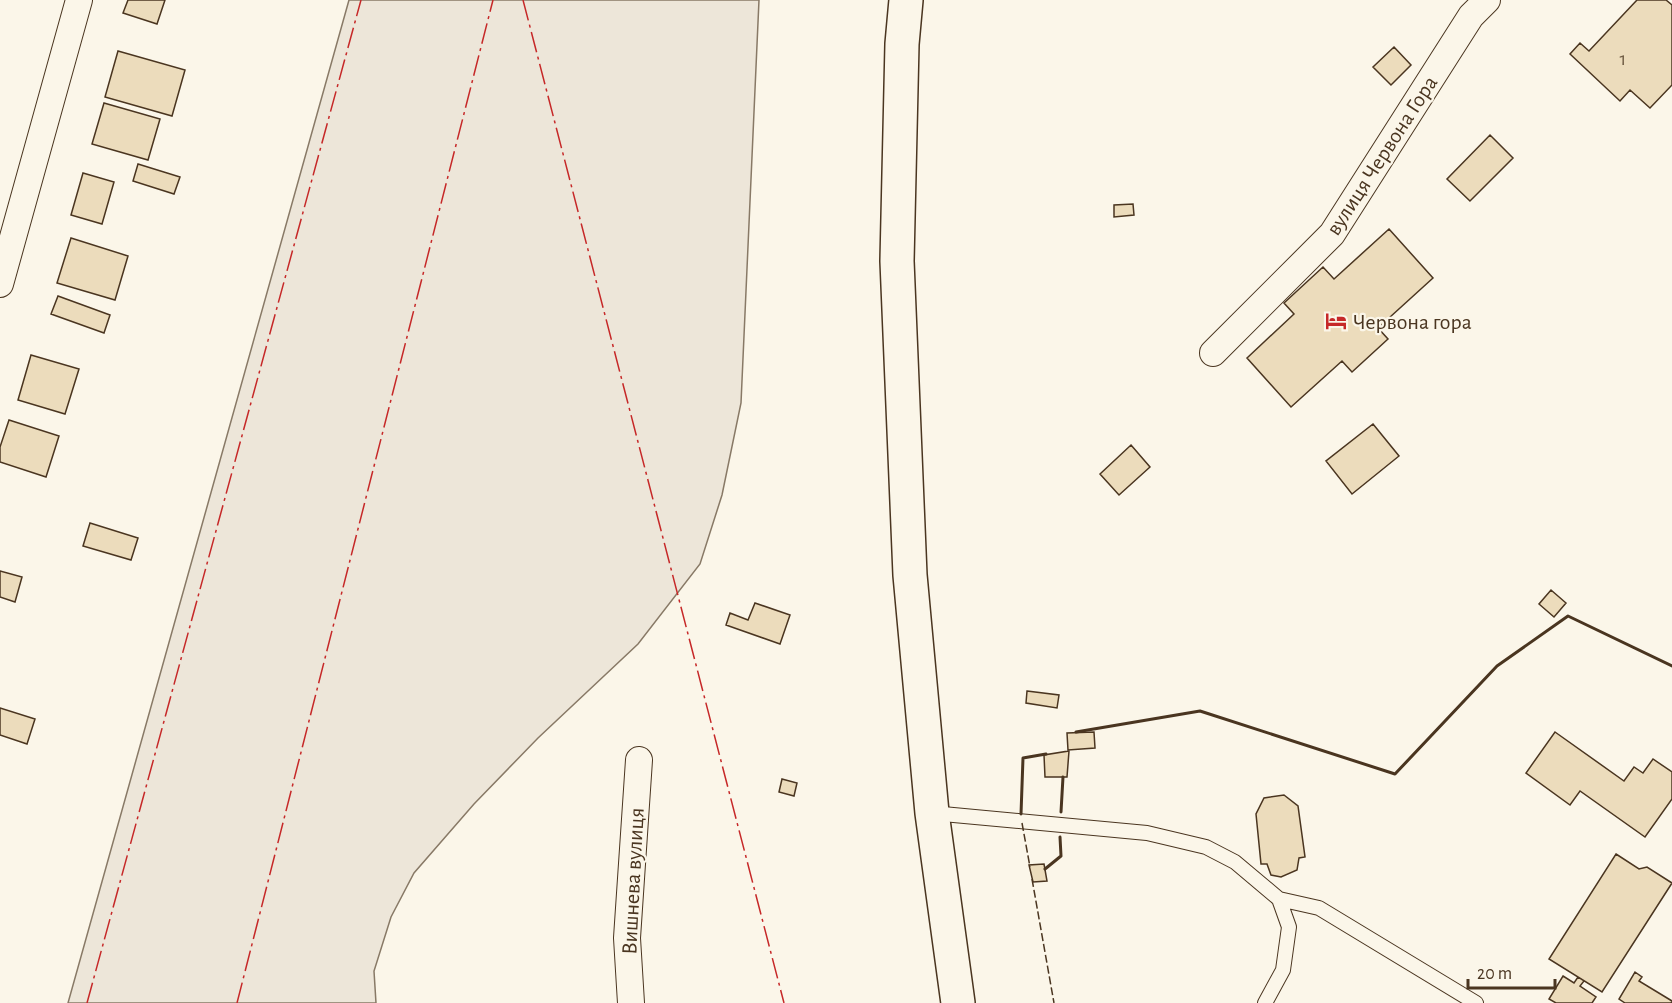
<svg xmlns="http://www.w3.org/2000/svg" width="1672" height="1003" viewBox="0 0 1672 1003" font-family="'Alegreya Sans',sans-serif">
<rect width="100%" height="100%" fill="#fbf6e9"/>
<path fill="#ede6d9" stroke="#887966" stroke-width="1.5" d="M349,0h410l-18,403 -19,92 -22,69 -62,80 -100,94 -64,66 -60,69 -23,44 -17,54 2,32h-308z"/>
<path fill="#ecdcbc" stroke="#4a3520" stroke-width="1.5" d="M128,0h37l-8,24 -34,-11z
M1637,0h29l6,5v80l-22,23 -20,-18 -10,11 -50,-47 10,-11 9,8z
M1394,47l17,18 -20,20 -18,-18z
M118,51l67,19 -13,46 -67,-19z
M104,103l56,16 -12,41 -56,-16z
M1490,135l23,23 -43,43 -23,-22z
M138,164l42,13 -6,17 -41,-13z
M83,173l31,9 -12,42 -31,-9z
M1133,204l1,11 -20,2v-12z
M1389,229l44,49 -55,50 10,11 -36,33 -10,-11 -51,46 -44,-49 47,-44 -10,-11 39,-36 11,12z
M71,238l57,18 -13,44 -58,-17z
M58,296l52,19 -6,18 -53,-19z
M31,355l48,14 -14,45 -47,-14z
M9,420l50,16 -13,41 -46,-15v-15z
M1373,424l26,32 -47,38 -26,-33z
M1131,445l19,22 -31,28 -19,-21z
M90,523l48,15 -7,22 -48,-14z
M0,571l22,6 -7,25 -15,-5z
M1551,590l15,13 -12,14 -15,-13z
M755,603l35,12 -10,29 -54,-19 4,-12 18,7z
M1027,691l32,4 -2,13 -31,-5z
M0,708l35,11 -8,25 -27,-9z
M1094,732l1,16 -27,2 -1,-17z
M1555,732l69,49 10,-14 9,6 10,-14 19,13v27l-27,38 -65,-46 -10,14 -44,-32z
M1069,751l-2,26h-22l-1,-22z
M782,779l15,4 -3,13 -15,-4z
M1284,795l14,11 7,51 -6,1 -2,12 -16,7 -10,-2 -4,-11h-6l-5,-50 8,-16z
M1616,854l23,15 8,-2 25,16 -70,109 -53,-33z
M1044,864l3,17 -14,1 -4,-17z
M1635,972l7,5 -3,4 33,20 -1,2h-46l-6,-4z
M1563,976l11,7 4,-6 6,4 -4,5 16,11 -4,6h-36l-7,-4z"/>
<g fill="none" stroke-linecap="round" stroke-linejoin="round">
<defs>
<path id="service" d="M932,813l215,20 59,14 29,15 44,37 10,28 -6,43 -18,33
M1279,899l40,9 157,95"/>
<path id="minor" d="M0,284l79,-284
M1213,353l119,-119 139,-218 16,-16
M631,1003l-4,-65 12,-178"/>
<path id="trunk" d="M906,0l-4,44 -5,217 13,314 22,238 26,190"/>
</defs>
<use href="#service" stroke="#4a3520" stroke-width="16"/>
<use href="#minor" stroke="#4a3520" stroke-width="28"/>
<use href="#trunk" stroke="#4a3520" stroke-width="36"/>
<use href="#service" stroke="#fbf6e9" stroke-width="14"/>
<use href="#minor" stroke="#fbf6e9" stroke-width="26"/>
<use href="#trunk" stroke="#fbf6e9" stroke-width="33"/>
<path stroke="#4a3520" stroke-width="1.5" stroke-dasharray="8 3" stroke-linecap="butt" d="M1022,823l8,44
M1032,879l22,124"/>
<path stroke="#4a3520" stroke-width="3" d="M1076,732l124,-21 195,63 102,-108 71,-50 104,50
M1061,812l2,-35
M1021,814l2,-56 23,-4
M1045,869l16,-13 -1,-19"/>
<path stroke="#c62828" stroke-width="1.5" stroke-dasharray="21 4.5 3 4.5" stroke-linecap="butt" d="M523,0l261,1003
M87,1003l274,-1003
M237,1003l256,-1003"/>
</g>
<defs>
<symbol id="hotel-bare" viewBox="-9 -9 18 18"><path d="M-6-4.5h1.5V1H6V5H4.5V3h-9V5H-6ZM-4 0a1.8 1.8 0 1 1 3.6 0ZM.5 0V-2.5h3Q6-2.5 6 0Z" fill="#c62828" stroke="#fbf6e9" stroke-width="2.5" paint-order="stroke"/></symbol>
</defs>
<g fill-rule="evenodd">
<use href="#hotel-bare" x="1321" y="306" width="30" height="30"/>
</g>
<g text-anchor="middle" stroke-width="4.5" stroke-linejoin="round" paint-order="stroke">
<g font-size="20" fill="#725f47">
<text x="1623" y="65">1</text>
</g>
<g font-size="22" fill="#4a3520" stroke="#fbf6e9">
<text transform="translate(1381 155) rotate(-57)" y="8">вулиця Червона Гора</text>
<text transform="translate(632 881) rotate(-87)" y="8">Вишнева вулиця</text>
</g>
<g font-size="22" fill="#4a3520" stroke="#fbf6e9" text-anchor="start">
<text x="1353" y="329">Червона гора</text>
</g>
</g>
<path d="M1468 979v9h87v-9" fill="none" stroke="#4a3520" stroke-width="3"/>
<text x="1477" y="979" font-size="18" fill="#4a3520" stroke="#fbf6e9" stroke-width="4.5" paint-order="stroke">20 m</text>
</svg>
